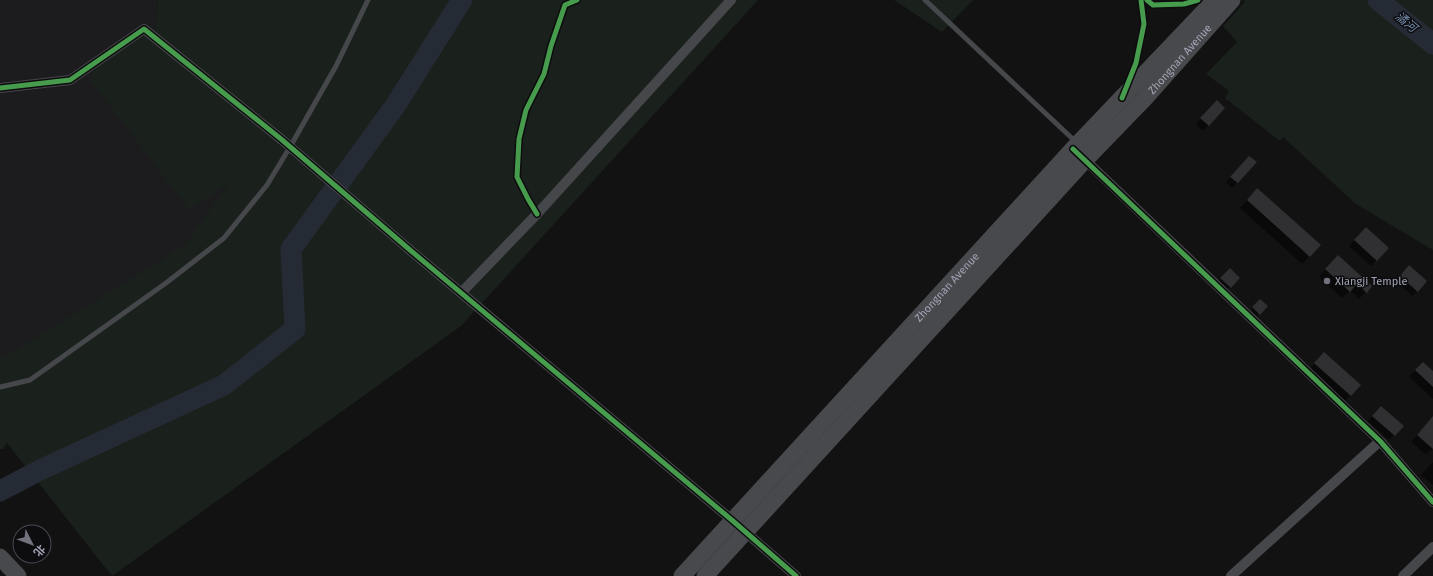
<svg xmlns="http://www.w3.org/2000/svg" width="1433" height="576" viewBox="0 0 1433 576" font-family="'Fira Sans','Noto Sans SC',sans-serif">
<rect width="100%" height="100%" fill="#121212"/>
<path fill="#1c1c1e" d="M0,0h157l1,3 -2,24 -4,2 110,129 -50,85 -212,135z"/>
<path fill="#1a211c" d="M157,0h601l-297,326 -349,250 -105,-133 -4,6h-3v-89l184,-114 47,-65 -42,29 -98,-129 2,-10 33,-29 30,-15 2,-24z
M894,0h79l-31,32z
M1243,0h190v250l-77,-46 -73,-67 -3,4 -55,-43 4,-7 -23,-17 31,-32 -14,-16 22,-24z"/>
<path fill="#0007" d="M1211,106l13,2 -21,23 -7,-7z
M1244,162h11l-23,26 -6,-6z
M1250,197l60,59 -8,8 -62,-56z
M1360,234l28,14 -17,18 -22,-20z
M1331,263l40,23 -12,13 -9,-8 -8,7 -23,-21z
M1404,272l13,19 -5,5 -16,-15z
M1224,275l15,3 -14,14 -9,-8z
M1260,300l6,6 -9,10 -6,-6z
M1316,362l43,24 -17,18 -35,-32z
M1416,369l17,3v27l-24,-22z
M1376,412l26,14 -13,14 -21,-19z
M1433,417v31l-7,7 -15,-13z
M1433,462v23l-12,-10z"/>
<g fill="none" stroke-linecap="round" stroke-linejoin="round">
<path stroke="#252b34" stroke-width="21" d="M1378,0l55,44
M0,491l40,-21 184,-85 71,-56 -4,-80 104,-143 67,-106"/>
</g>
<path fill="#303032" d="M1217,100l8,8 -16,18 -9,-8z
M1249,156l8,6 -19,21 -8,-6z
M1257,188l64,57 -11,12 -63,-57z
M1366,227l23,21 -12,13 -23,-21z
M1338,255l34,31 -5,7 -10,-9 -7,8 -25,-23z
M1409,265l18,16 -9,11 -18,-16z
M1230,268l10,10 -9,10 -11,-10z
M1260,299l8,7 -8,9 -8,-8z
M1324,352l37,33 -10,11 -37,-33z
M1423,362l10,9v16l-18,-17z
M1381,406l23,20 -9,10 -23,-20z
M1433,416v33l-16,-14z"/>
<g fill="none" stroke-linecap="round" stroke-linejoin="round">
<path stroke="#46474b" stroke-width="5" d="M925,0l151,142
M0,387l30,-7 136,-97 58,-45 43,-53 23,-38 46,-81 32,-66"/>
<path stroke="#46474b" stroke-width="10" d="M0,88l70,-8 74,-51 137,110
M1082,157l298,284 53,61
M410,250l323,271 63,55
M461,293l76,-79 194,-214
M1231,576l149,-135
M1403,576l30,-29"/>
<path stroke="#48494d" stroke-width="17" d="M0,557l18,19"/>
<g stroke="#48494d" stroke-width="17">
<path id="s1" d="M682,576l391,-427 142,-149"/>
<path id="s2" d="M705,576l380,-416 60,-62 87,-98"/>
</g>
<path stroke="#46474b" stroke-width="10" d="M281,139l129,111"/>
<defs>
<path id="cycleway" d="M1147,0l6,5 31,-1 14,-4
M0,88l70,-8 74,-51 137,110 129,111 323,271 63,55
M1122,98l14,-35 8,-39 -3,-24
M1073,149l307,292 53,61
M537,214l-9,-15 -11,-22 2,-38 7,-29 18,-36 7,-28 14,-41 12,-5"/>
</defs>
<use href="#cycleway" stroke="#0d0c0e" stroke-width="8"/>
<use href="#cycleway" stroke="#469c4c" stroke-width="5"/>
</g>
<circle fill="#70727c" stroke="#0d0c0e" stroke-width="1.5" cx="1327" cy="281" r="4"/>
<g text-anchor="middle" stroke-width="3" stroke-linejoin="round" paint-order="stroke">
<g font-size="11" fill="#a2a5b5" stroke="#0d0c0e">
<text dy="4" stroke="none"><textPath href="#s2" startOffset="702">Zhongnan Avenue</textPath></text>
<text dy="4" stroke="none"><textPath href="#s1" startOffset="392">Zhongnan Avenue</textPath></text>
</g>
<g font-size="11" fill="#a2a5b5" stroke="#0d0c0e" text-anchor="start">
<text x="1335" y="285">Xiangji Temple</text>
</g>
<g font-size="12" font-style="italic" fill="#7590b3" stroke="#0d0c0e">
<text transform="translate(1406 22) rotate(39)" y="4">潏河</text>
</g>
</g>
<g transform="translate(32 544) rotate(132)"><circle r="19" fill="#0d0c0e" stroke="#494951"/>
<path d="M0-3L7 15L0 10L-7 15Z" fill="#70727c"/>
<text y="-6" font-size="11" font-weight="bold" text-anchor="middle" fill="#a2a5b5">北</text>
</g>
</svg>
